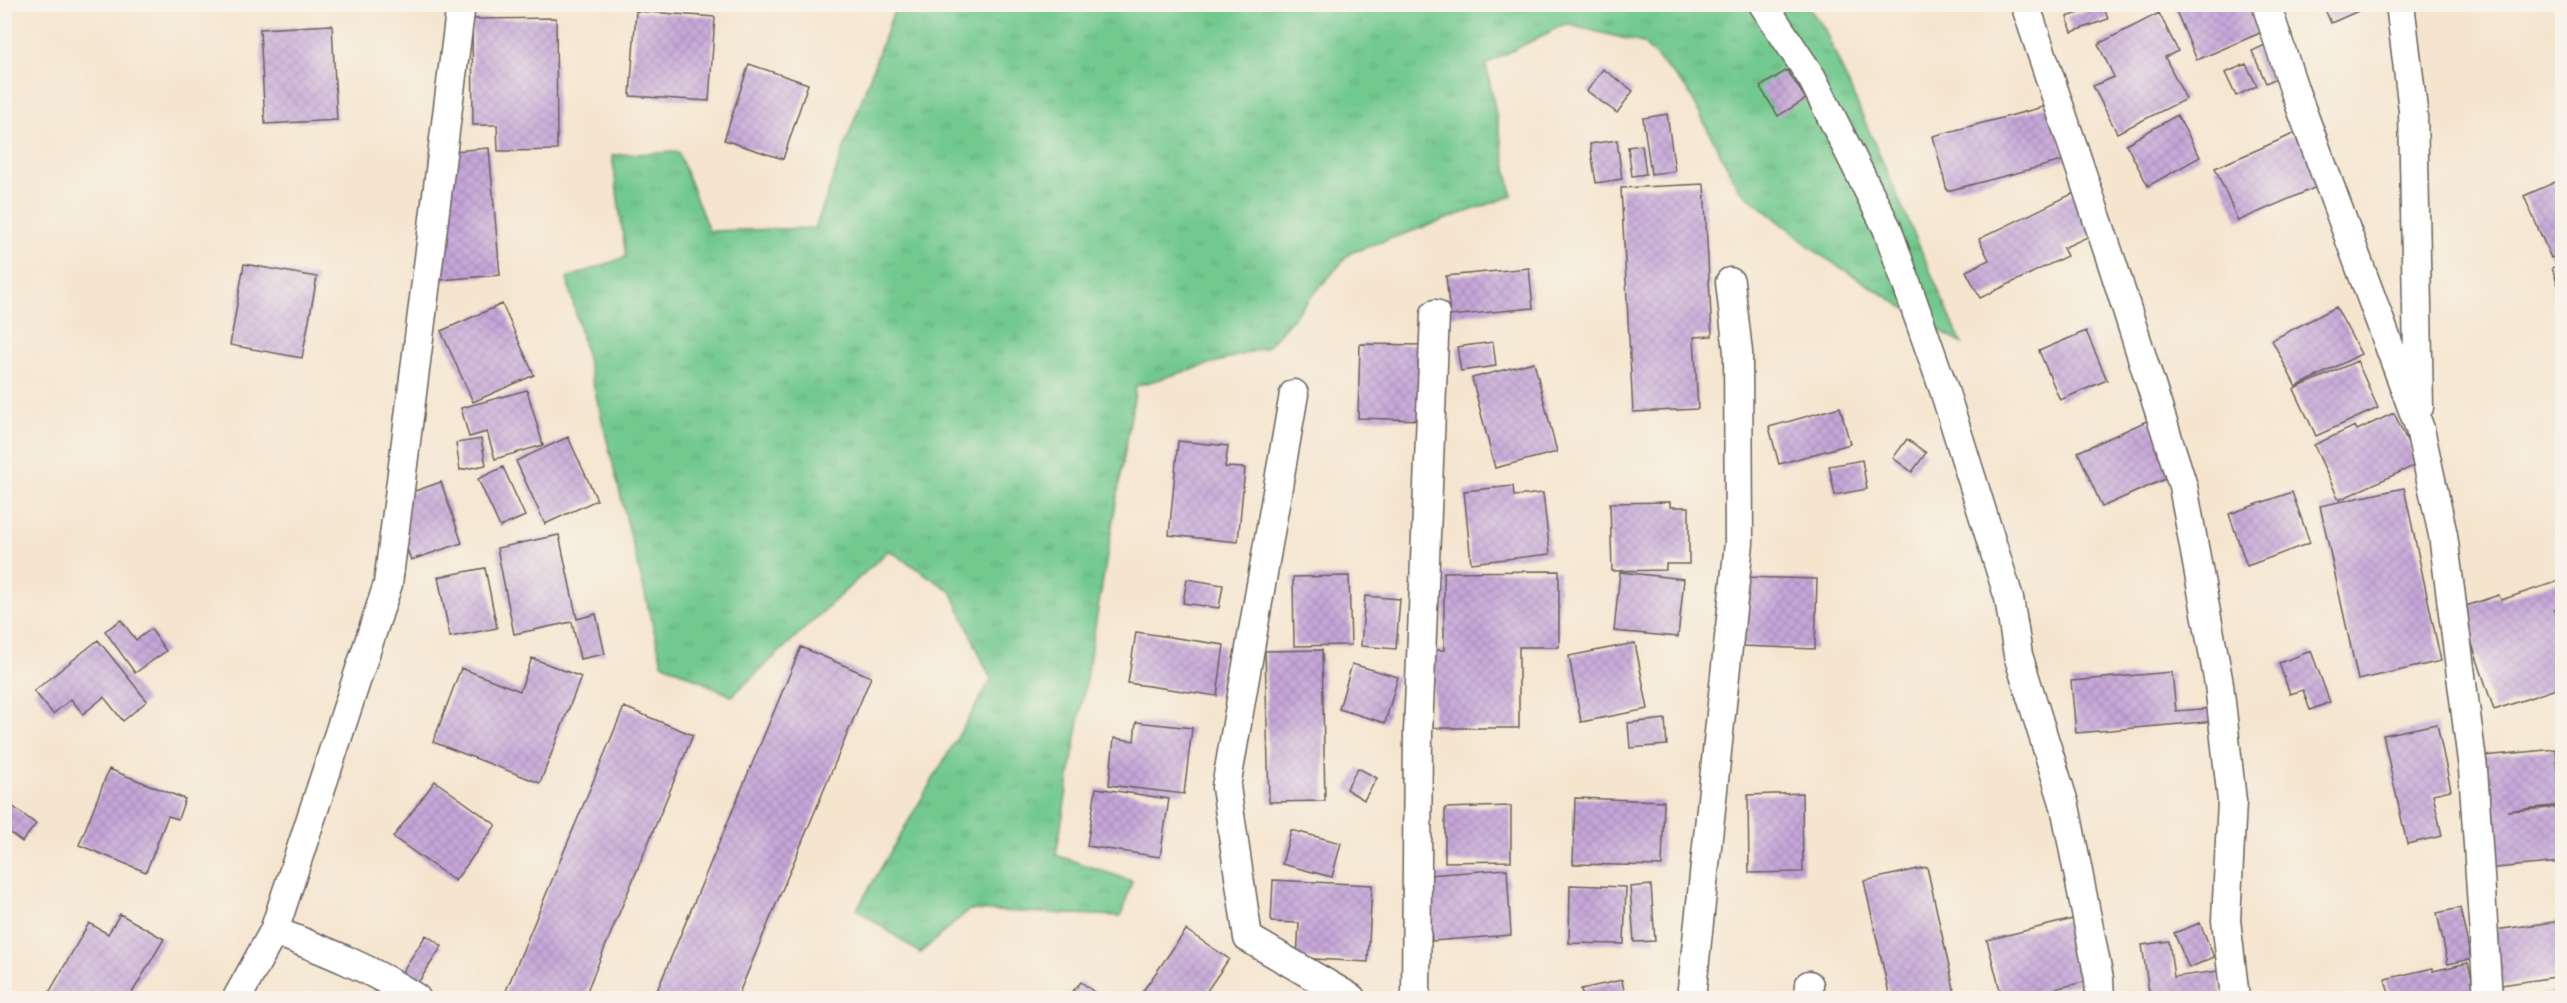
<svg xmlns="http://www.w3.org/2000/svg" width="2567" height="1003" viewBox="0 0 2567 1003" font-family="Delius,sans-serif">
<defs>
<pattern id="grass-tufts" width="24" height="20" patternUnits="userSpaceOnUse" patternTransform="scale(1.5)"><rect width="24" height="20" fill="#72c98e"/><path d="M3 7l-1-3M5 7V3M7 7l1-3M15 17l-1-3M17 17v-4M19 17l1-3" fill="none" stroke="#62ac7a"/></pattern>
<pattern id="building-cross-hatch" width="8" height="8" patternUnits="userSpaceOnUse" patternTransform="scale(1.5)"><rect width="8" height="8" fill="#c5a6d8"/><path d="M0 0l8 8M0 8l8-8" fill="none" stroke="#a98eb9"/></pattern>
</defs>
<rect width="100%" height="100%" fill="#f7f3e8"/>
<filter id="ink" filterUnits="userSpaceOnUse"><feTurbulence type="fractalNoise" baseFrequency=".0167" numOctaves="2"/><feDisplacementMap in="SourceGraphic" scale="12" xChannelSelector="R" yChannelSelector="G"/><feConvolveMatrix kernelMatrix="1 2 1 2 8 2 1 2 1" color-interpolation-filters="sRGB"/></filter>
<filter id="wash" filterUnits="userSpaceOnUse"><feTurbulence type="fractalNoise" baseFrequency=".008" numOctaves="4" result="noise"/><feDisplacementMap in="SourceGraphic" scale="24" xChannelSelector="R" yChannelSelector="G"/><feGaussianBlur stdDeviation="1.35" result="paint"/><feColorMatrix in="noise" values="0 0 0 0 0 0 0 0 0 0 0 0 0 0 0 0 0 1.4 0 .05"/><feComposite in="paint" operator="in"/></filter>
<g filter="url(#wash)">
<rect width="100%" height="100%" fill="#f5e5cf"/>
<path fill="url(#grass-tufts)" stroke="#477255" stroke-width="1.5" d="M1806,4l18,24 138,316 -143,-90 -81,-66 -51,-99 -44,-46 -78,-19 -79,40 26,132 -162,57 -83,94 -131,39 -80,469 76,26 -11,35 -152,-6 -49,43 -63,-44 134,-229 -40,-89 -62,-41 -157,146 -70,-33 -95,-385 59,-21 -14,-102 66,-3 31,79 106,-3 81,-223z"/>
<g id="blocks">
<path fill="url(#building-cross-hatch)" d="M2173,4h91l10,23 -77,33z
M2103,5l5,14 -36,13 -5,-15z
M2323,5h49l-41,18z
M636,11l79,6 -6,84 -79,-5z
M2159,13l19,38 -13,6 21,42 -69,34 -24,-47 21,-9 -16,-33z
M556,18l1,132 -59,1 -1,-26h-24l-1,-106z
M332,25l5,95 -72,4 -5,-95z
M2280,38l14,32 -28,13 -14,-32z
M749,64l59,20 -25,75 -59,-19z
M2246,64l11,22 -21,10 -11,-23z
M1603,69l30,22 -16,22 -30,-22z
M1787,70l19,29 -28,17 -18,-29z
M2051,105l15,55 -119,31 -14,-55z
M1667,114l8,57 -24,3 -8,-56z
M2177,115l23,42 -52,29 -22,-42z
M2305,129l23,53 -90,39 -23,-53z
M1617,140l5,39 -26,4 -6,-39z
M1642,145l4,29 -14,2 -4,-29z
M489,148l11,127 -60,5 -11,-127z
M2562,179v74l-11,5 -27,-62z
M1704,184l8,152 -18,1 4,72 -65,3 -12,-224z
M2074,193l20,41 -31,14 4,8 -87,42 -14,-27 23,-11 -10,-21z
M244,264l73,13 -15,81 -72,-13z
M2562,264v32l-10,-28z
M1529,268l4,40 -83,8 -4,-40z
M502,304l32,71 -61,27 -32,-71z
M2336,307l25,47 -65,33 -24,-47z
M2086,331l21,49 -47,20 -21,-49z
M1493,342l3,24 -35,5 -4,-24z
M1360,344l64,1 -2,75 -64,-2z
M2357,361l21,47 -62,28 -22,-47z
M1534,362l23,90 -62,16 -23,-90z
M527,390l16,55 -48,14 -8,-27 -18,5 -8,-29z
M1840,407l10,37 -71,20 -10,-37z
M2394,413l24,51 -79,36 -25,-55 41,-19 2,4z
M2151,419l25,55 -74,33 -24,-55z
M568,437l29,63 -52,24 -29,-63z
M481,439l5,26 -26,5 -4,-27z
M1907,439l19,14 -14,19 -19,-14z
M1178,441l50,5 -3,21 20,1 -7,74 -69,-7z
M1862,460l5,29 -32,6 -6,-29z
M503,467l22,49 -25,11 -22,-48z
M441,482l21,61 -51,17 -22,-60z
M1513,486l1,10 29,-3 7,61 -79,9 -7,-72z
M2404,488l37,173 -83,19 -38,-174z
M2292,492l18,51 -63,23 -18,-52z
M1670,502v5h19v57h-23v6l-54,1 -2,-68z
M559,535l18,84 19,-5 9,40 -25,5 -8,-37 -58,12 -17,-86z
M485,568l12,60 -47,9 -12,-60z
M1559,571v76h-40v81h-86v-78h11v-78z
M1620,572l64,7 -6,58 -64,-6z
M1349,576l2,69 -57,1 -1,-69z
M1744,577l73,2 -2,70 -74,-3z
M1187,579l36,6 -4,23 -36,-5z
M2562,580v28l-8,2 8,26v51l-68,23 -34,-102 39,-13 2,5z
M1365,596l35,3 -4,50 -35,-3z
M121,620l15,20 15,-11 15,22 -31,22 -30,-42z
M1136,632l88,13 -7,51 -89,-13z
M98,640l49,61 -24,20 -19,-24 -21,17 -12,-15 -18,15 -19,-23z
M1635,643l13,66 -67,13 -12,-66z
M801,647l70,30 -134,321h-83z
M1322,650l3,151 -56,1 -4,-151z
M2311,651l19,51 -20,8 -7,-20 -13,4 -11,-31z
M532,658l49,19 -41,106 -107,-41 28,-74 59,23z
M1352,664l46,13 -13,46 -46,-14z
M2172,672l4,39 38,-3 1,13 -139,12 -5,-52z
M624,707l69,28 -109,263h-81z
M1665,719l2,26 -37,3 -2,-25z
M1136,722l56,6 -8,66 -75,-9 5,-47 20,3z
M2437,724l14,66 -18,4 9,42 -35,8 -24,-109z
M2556,749l5,56 -54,6 54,-4 1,55 -78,7 -10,-112z
M1358,768l19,10 -13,22 -18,-11z
M109,769l76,30 -7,20 -10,-3 -22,56 -67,-27z
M435,781l61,44 -41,56 -62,-44z
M1096,788l73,11 -9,58 -73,-11z
M1802,793l1,79 -54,1 -1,-78z
M1575,798l89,3 -2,65 -89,-2z
M8,803l28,21 -14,18 -18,-14v-21z
M1511,806v55l-66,1v-54z
M1291,830l50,13 -9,34 -50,-13z
M1927,867l29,131h-66l-26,-117z
M1507,869l4,66 -79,6 -4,-66z
M1273,880l99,5 -4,77 -71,-4 2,-35 -28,-1z
M1570,885l56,2 -2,57 -55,-1z
M1651,885l4,56 -21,1 -4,-55z
M2460,908l11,51 -23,5 -11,-51z
M120,914l44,25 -35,59h-83l43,-75 19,11z
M2073,919l15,62 -73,17h-13l-15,-58z
M2562,921v55l-67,10 -8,-55z
M2200,923l14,34 -25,11 -15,-35z
M1186,930l43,29 -27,39h-64z
M426,935l16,11 -24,37 -16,-11z
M2169,941l5,36 44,-6 4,27h-72l-8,-53z
M2468,963l9,35h-87l-5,-19 48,-11v3z
M1622,980l3,16 14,-3 2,5h-58l-2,-9z
M1081,982l21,16h-35z
M2562,990v8h-32z"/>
</g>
</g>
<g filter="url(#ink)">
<use href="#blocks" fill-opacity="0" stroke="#68625b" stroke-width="1.5"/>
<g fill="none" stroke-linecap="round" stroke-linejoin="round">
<defs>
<path id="minor" d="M1763,4l49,74 75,150 57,162 65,208 9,57 47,151 34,173 1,19
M2025,4l89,265 69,217 36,198 13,117 -6,119 9,78
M2266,4l29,88 125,337 23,106 30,234 15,229
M2400,4l13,106 6,297
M1294,394l-68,393 22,151 103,60
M274,931c50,19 98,38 142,67
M237,998l37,-67 114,-347 73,-580
M1416,998l2,-266 17,-418
M1691,998l48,-455 -1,-191 -8,-70
M1808,998l1,-13"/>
</defs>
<use href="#minor" stroke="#68625b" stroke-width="31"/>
<use href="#minor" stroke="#fff" stroke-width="28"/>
</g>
</g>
<rect width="2567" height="1003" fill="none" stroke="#f7f3e8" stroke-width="24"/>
</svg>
